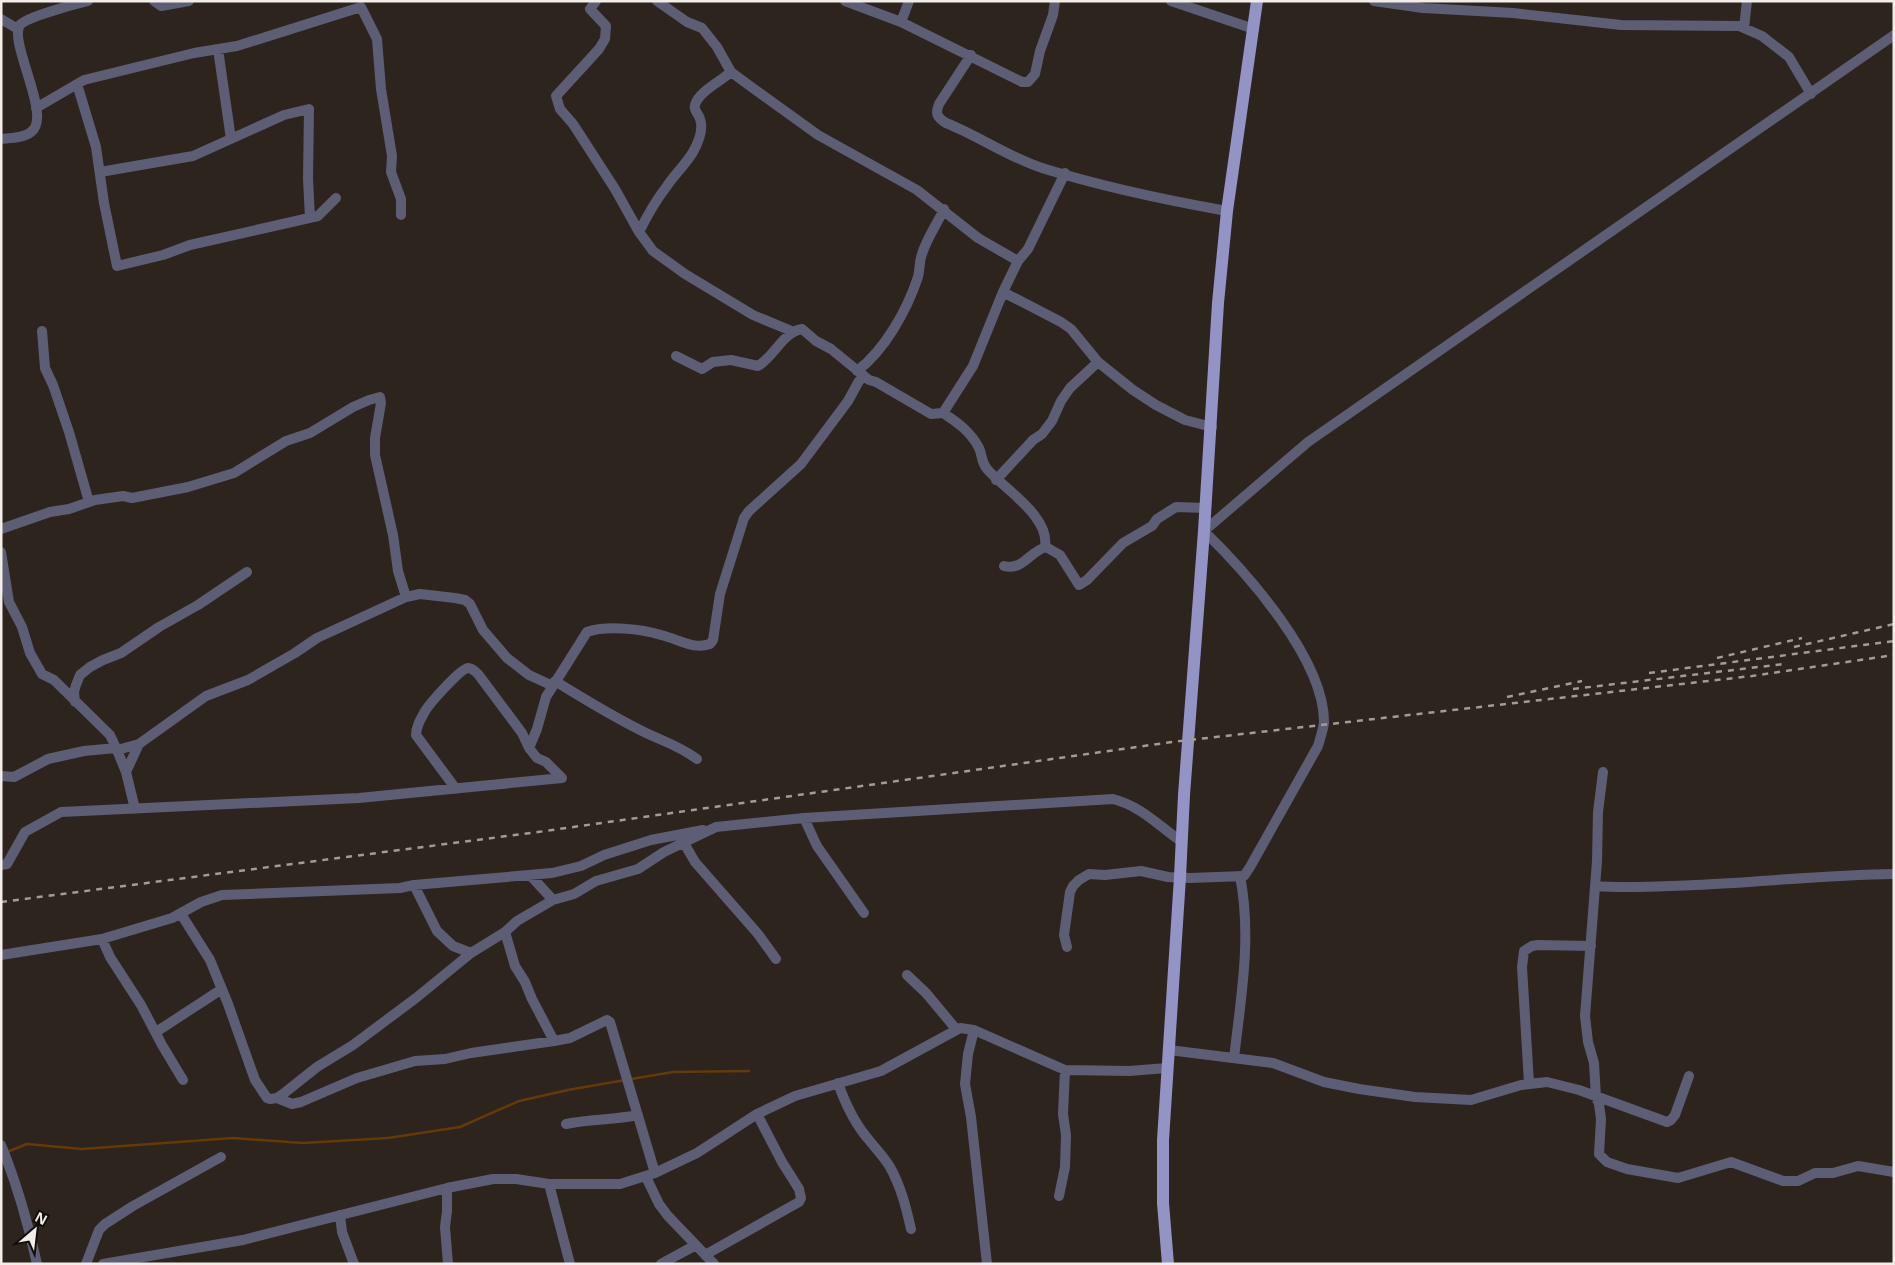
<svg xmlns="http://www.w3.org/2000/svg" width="1895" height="1265" viewBox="0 0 1895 1265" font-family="'Noto Sans',sans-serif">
<rect width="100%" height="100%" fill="#2d241e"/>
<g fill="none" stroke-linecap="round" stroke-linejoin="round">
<path stroke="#673907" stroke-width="2.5" d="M631,1079l42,-7 76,-1
M7,1152l20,-8 55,5 151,-11 70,5 85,-5 72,-11 59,-26 49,-11 57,-10"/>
<path stroke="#5d5d76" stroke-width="10" d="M154,1l7,5 28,-5
M596,1l-6,8 16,17 -1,13 -6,10 -43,47 4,13 13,15 42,65 24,43
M657,1l30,21 15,6 15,19 14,25 19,14 68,49 99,55 61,48 40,23
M845,1l56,21 121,60h6l7,-8 5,-23 13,-36 2,-14
M1171,1l83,28
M1374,1l49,7 90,5 108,12 118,1 23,10 27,21 22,37
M1,19l17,10
M901,22l8,-21
M1744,28l3,-27
M218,49l13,90
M971,55l-32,49c-4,10 -2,13 7,19 33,13 62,34 96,45 61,19 123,32 185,43
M731,72c-10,9 -33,20 -36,33 -2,5 4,9 5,14 4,11 -2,24 -7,33 -7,12 -18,22 -26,34 -11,14 -20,30 -28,46l14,19 32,23 68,41 41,17
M77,84l19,63 8,56 13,63 46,-11 27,-10 128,-29 18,-18
M36,108l48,-28 110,-27 43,-7 124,-39 16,32 4,50 11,67 -1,16 10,27v16
M1,139c9,-1 23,-1 30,-7 22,-15 -23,-90 -11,-107 6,-8 56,-21 68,-24
M100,172l93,-16 91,-41 25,-6 -1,70 2,39
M1003,292l58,30 10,7 27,33 35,28 23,15 29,15 27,7
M42,331l3,37 8,17 16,47 20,70
M676,356l26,13 11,-7 18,-2 27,6c16,-9 25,-34 44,-37l14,12 15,8 38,31 7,2 55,32 12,-1 30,-47 30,-74 15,-31 10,-12 37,-76
M857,371c28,-21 50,-61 61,-94 2,-7 1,-15 4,-23 5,-16 15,-30 22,-45
M943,413c14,9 28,19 36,35 4,8 1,12 8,21 18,21 63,47 58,78
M996,480l37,-40 9,-6 10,-13 9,-20 9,-13 28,-26
M1,529l49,-17 19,-3 26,-9 28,-4 9,2 56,-11 46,-14 52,-32 24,-8 43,-26 16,-7 11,-3 1,6 -6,35v17l18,80 5,36 8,26
M1,552l8,50 13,25 8,26 12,21 12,6 56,55 7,15
M1004,566c19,5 26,-15 42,-19l14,8 19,30 8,-5 36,-37 29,-17 5,-7 19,-12 30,1
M555,681c29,18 57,35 87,50 20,10 36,14 55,28
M75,702l-1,-10 2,-7 4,-10 10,-8 13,-7 18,-7 38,-26 39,-22 49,-33
M126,772l13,-28
M1603,772l-5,40 -1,49 -12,155 3,26 6,21 2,34 3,7 2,15 -2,35 8,8 20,7 51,9 53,-16 52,19h15l17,-8h18l25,-7 36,6
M1,776l13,1 34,-18 36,-8 32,-3
M562,778l-16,-16 -9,-4 -8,-10 8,-19 9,-32 41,-65c19,-7 55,-3 74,3 17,4 32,15 49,9l3,-4 7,-46 24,-76 5,-7 52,-47 47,-63 11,-20 5,-5
M456,789l-40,-54c0,-8 4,-15 8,-22 4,-8 36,-44 44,-45 4,0 7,3 10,6l44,59 7,15
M135,809l-9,-37 -9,-22 22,-6 67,-48 42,-16 47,-27 22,-15 89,-41 14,-3 35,4 10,2 5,4 13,26 24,28 22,17 24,11
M804,818l13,28 47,67
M684,843l11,19 63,72 18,25
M1,865l6,-1 18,-32 36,-20 298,-14 203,-20
M530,875l23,25
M414,885l23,46 16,15 18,7
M1595,886c34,3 66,0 100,-1 66,-3 132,-10 199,-11
M181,914l29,46 18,44 27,76 12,18 3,1 7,-1 6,-4 34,-27 36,-22 63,-47 55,-45 34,-21
M102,939l8,18 31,48 21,40 21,35
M1067,947l-3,-12 6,-43 3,-6 6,-6 10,-6 16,1 36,-4 27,6 22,1 54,-2 6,-9 68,-121c2,-7 5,-16 6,-23 1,-63 -77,-150 -120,-192l104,-89 586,-407
M1,955l101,-16 70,-21 29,-16 21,-7 178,-7 14,-3 138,-12 29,-7 23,-11 47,-15 52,-10
M907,975l19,18 30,36
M974,1030l-6,24 -3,30 6,33 16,147
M156,1032l66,-43
M1169,1050l104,13 51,19 35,7 56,8 56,3 50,-15 26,-3 32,8 88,32 4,-2 4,-5 14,-39
M1234,1058c7,-61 18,-121 6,-182
M838,1083c7,20 17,41 31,57 7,9 15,17 21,27 11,20 16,40 21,62
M1529,1083l-7,-116 2,-16 8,-5 6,-1 53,1
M277,1098l15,6 9,-2 56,-24 58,-17 30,-2 26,-6 83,-12
M566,1124c24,-5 48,-4 72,-9
M1,1145c16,39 27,78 36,119
M655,1173l-45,-151 -3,-2 -37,18 -16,3 -22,-42 -7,-17 -10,-16 -10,-34 12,-11 36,-21 21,-6 22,-13 42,-12 26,-17 52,-25 88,-9 309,-19c28,7 46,27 69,43
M646,1177l13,27 9,12 46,48
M549,1184l21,80
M447,1188v23l-2,16 3,37
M1059,1196l6,-29 1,-32 -3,-21 2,-44
M340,1215l2,17 12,32
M705,1255l94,-53 2,-4 -2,-9 -17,-27 -25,-48
M86,1264l13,-34 6,-6 28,-18 88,-49
M103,1264l140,-24 204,-52 46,-9h23l33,5h71l35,-11 42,-20 60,-39 38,-18 86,-25 79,-43 14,2 91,40 64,1 38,-3
M661,1264l35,-19"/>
<path stroke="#9493c6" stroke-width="12" d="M1168,1264l-5,-61v-63l17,-263 4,-82 20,-264 14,-228 9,-92 30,-210"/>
<path stroke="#a29b96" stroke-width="2.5" stroke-dasharray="6 6" stroke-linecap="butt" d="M1794,647l100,-23
M1717,658l85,-20
M1649,673l245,-32
M1573,689l211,-25
M1507,697l75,-16
M1,902l537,-70 634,-90 580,-66 142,-21"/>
</g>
<rect width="1895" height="1265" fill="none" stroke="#f3ede8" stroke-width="5"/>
<g transform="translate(35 1230) rotate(28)" stroke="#120f0b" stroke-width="4" paint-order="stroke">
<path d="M0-4L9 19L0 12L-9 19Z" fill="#f3ede8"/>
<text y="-8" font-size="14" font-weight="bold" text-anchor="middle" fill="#f3ede8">N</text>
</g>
</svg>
